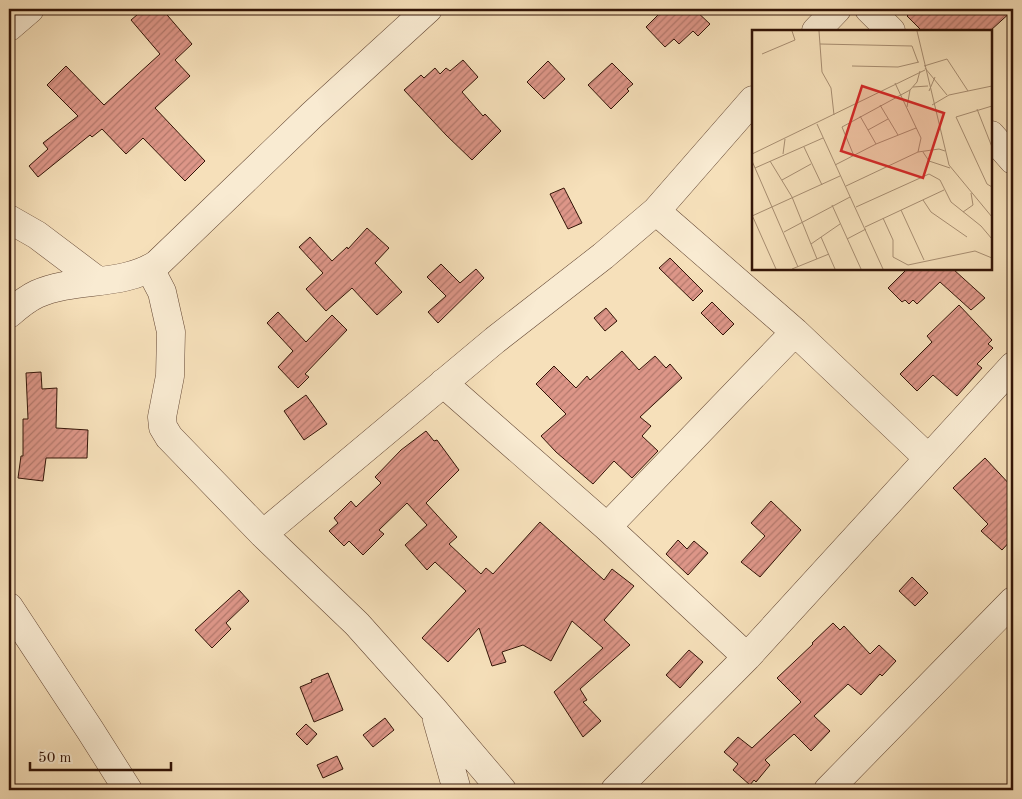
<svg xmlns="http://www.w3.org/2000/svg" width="1022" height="799" viewBox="0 0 1022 799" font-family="'Old Standard TT',serif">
<defs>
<pattern id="building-hatch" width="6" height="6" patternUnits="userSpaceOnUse" patternTransform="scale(1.25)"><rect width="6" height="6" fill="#dd9688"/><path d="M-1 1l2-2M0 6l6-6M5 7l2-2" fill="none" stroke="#b4796d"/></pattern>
</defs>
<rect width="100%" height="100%" fill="#f6e0ba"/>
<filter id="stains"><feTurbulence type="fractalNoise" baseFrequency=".004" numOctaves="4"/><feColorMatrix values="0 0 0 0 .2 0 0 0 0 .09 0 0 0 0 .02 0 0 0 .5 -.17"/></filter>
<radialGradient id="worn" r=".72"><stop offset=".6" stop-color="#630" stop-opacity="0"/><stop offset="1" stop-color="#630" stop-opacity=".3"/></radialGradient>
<path fill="url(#building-hatch)" stroke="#331407" d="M144,9h18l30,35 -17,16 15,16 -35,32 50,53 -20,20 -42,-43 -17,16 -24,-25 -10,8 -2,-2 -52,42 -9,-11 19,-17 -5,-6 35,-27 -31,-31 19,-19 38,39 56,-51 -29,-34z
M664,9h30l16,15 -12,12 -5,-5 -14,13 -5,-5 -9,8 -19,-20z
M914,9h99v1l-23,21h-68l-15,-15z
M463,60l15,17 -16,15 21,24 2,-2 16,17 -29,29 -26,-25 -42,-45 17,-15 3,3 11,-10 5,6 6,-6 4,3z
M548,61l17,18 -21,20 -17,-17z
M612,63l21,21 -6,5 2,2 -18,18 -23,-24z
M564,188l18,35 -14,6 -18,-35z
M367,228l22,20 -14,15 27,29 -25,23 -25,-27 -26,23 -20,-22 17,-16 -24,-26 11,-10 22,24 15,-14 1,2z
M670,258l33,33 -10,10 -34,-33z
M441,264l19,19 16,-14 8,9 -46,45 -10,-11 18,-16 -19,-19z
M907,269h46l32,29 -14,12 -31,-28 -23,22 -4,-4 -4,4 -4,-4 -3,2 -14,-14z
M712,302l22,22 -11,11 -22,-22z
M959,305l33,35 -4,4 5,4 -16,16 5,4 -25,28 -24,-21 -16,16 -17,-17 32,-32 -5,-6z
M606,308l11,13 -12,10 -11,-13z
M278,312l28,30 26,-27 15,15 -42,44 4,3 -11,11 -20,-21 15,-16 -26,-28z
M622,351l17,19 16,-14 11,12 4,-4 12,14 -42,39 11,9 -9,10 16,15 -26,27 -18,-17 -21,23 -37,-32 -15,-16 25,-22 -30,-30 18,-18 22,22 11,-12 3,4z
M41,372l1,17 15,-1 -1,40 32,2 -1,28h-41l-3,23 -25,-3 3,-22h2v-37h5l-2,-46z
M306,395l21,29 -23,16 -20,-29z
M426,431l8,10 3,-1 22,30 -33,33 31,34 -8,7 32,30 5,-6 7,6 47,-52 64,58 8,-11 22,17 -30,34 26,25 -50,44 7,11 -4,2 18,19 -18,16 -29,-45 49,-44 -31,-27 -21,40 -28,-16 -21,7 4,10 -14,4 -13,-38 -31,34 -26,-24 44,-47 -31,-29 -8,8 -22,-25 22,-20 -20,-22 -28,27 5,4 -21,21 -14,-14 -5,5 -15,-15 9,-8 -4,-5 17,-17 5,6 25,-24 -6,-6 26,-27z
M985,458l28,30v50l-11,12 -21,-19 7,-7 -35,-36z
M771,501l30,29 -41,47 -19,-15 24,-26 -14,-13z
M678,540l9,9 7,-8 14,12 -20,22 -22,-21z
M912,577l16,16 -13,13 -16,-15z
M239,590l10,11 -23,22 5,6 -19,19 -17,-18z
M833,623l7,7 4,-4 26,28 9,-9 17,16 -14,15 -2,-2 -19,21 -13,-11 -34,32 16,15 -19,20 -17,-17 -29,26 5,5 -14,17 -2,-2 -4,5 -17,-15 5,-6 -14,-12 14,-15 14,11 49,-46 -24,-24 36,-34 -1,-1z
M689,650l14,12 -23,26 -14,-13z
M328,673l15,37 -29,12 -14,-35 12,-5 -1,-2z
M385,718l9,12 -21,17 -10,-12z
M306,724l11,10 -10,11 -11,-11z
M337,756l6,13 -20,9 -6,-13z"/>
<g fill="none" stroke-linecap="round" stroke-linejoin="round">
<defs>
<path id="minor" d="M869,9l22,22
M9,27l21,-18
M816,31l21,-22
M991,135l22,25
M656,211l139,121 133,126
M9,219l28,16 61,46
M150,269l12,23 9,40 -1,44 -8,41 1,10 6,10 94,97 94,90 76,85 69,81
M9,314c9,-8 17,-15 28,-20 38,-17 85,-7 120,-30l155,-149 116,-106
M443,383l164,144 140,130
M607,527l188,-195
M263,534l232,-194 108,-84 53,-45 97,-111
M9,607l81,123 38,60
M437,720l20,70
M615,790l132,-133 266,-291
M828,790l185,-189"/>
</defs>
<use href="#minor" stroke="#644734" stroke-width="29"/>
<use href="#minor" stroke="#f9ebd2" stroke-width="28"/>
</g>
<g transform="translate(752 30)">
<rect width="240" height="240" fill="#f6e0ba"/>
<path fill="none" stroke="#a88e72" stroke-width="1" d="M67,1l3,41 9,16 3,27M165,1l32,134 43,52M68,14l92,2 6,16M10,24l33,-14 -3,-9M100,36l46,1 21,-5M172,36l23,-7 21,32 -19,4 -17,10M173,38l22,27M143,53l26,55 -3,14M161,57l15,-1M177,61l6,-14M216,61l24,-5M128,75l18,30M240,76l-36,11 31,67 5,3M155,77l3,-17M225,79l15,38M108,86l16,28M65,94l66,145M116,100l20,-11M52,117l18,38M171,122l6,9 21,7M0,124l173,-84M31,124l2,-15M102,126l-12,-29 68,-37 7,-8 3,-11M0,131l46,106M18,131l22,36 25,62M83,135l41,-21 40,-16M3,138l68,-30M30,150l29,-16M94,156l72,-34 21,-3 6,2M171,170l8,12 36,25M80,175l29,64M104,177l73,-33 11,6 11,22 30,24 11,13M149,180l23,50M211,182l10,-7 -2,-12M0,185l24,54M0,186l88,-40M131,188l10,22v17l15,8 67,-14 17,7M113,197l79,-37M32,202l66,-35M69,207l14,32M95,209l19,-10M59,214l29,-20M40,239l37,-15"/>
<path fill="#d62828" fill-opacity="0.15" stroke="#d62828" stroke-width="2.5" d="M110,56l82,27 -21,65 -82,-27z"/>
<rect width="240" height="240" fill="none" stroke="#331407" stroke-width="2.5"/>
</g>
<rect width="1022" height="799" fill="none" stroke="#f6e0ba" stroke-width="30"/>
<rect x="10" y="10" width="1002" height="779" fill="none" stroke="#331407" stroke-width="2.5"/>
<rect x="15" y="15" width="992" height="769" fill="none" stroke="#331407"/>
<path d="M30 762v8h141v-8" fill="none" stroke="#331407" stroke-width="2.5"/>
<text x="38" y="762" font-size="15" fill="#331407" stroke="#f9ebd2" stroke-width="4" paint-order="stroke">50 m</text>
<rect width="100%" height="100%" filter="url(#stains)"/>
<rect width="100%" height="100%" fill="url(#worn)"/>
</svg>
